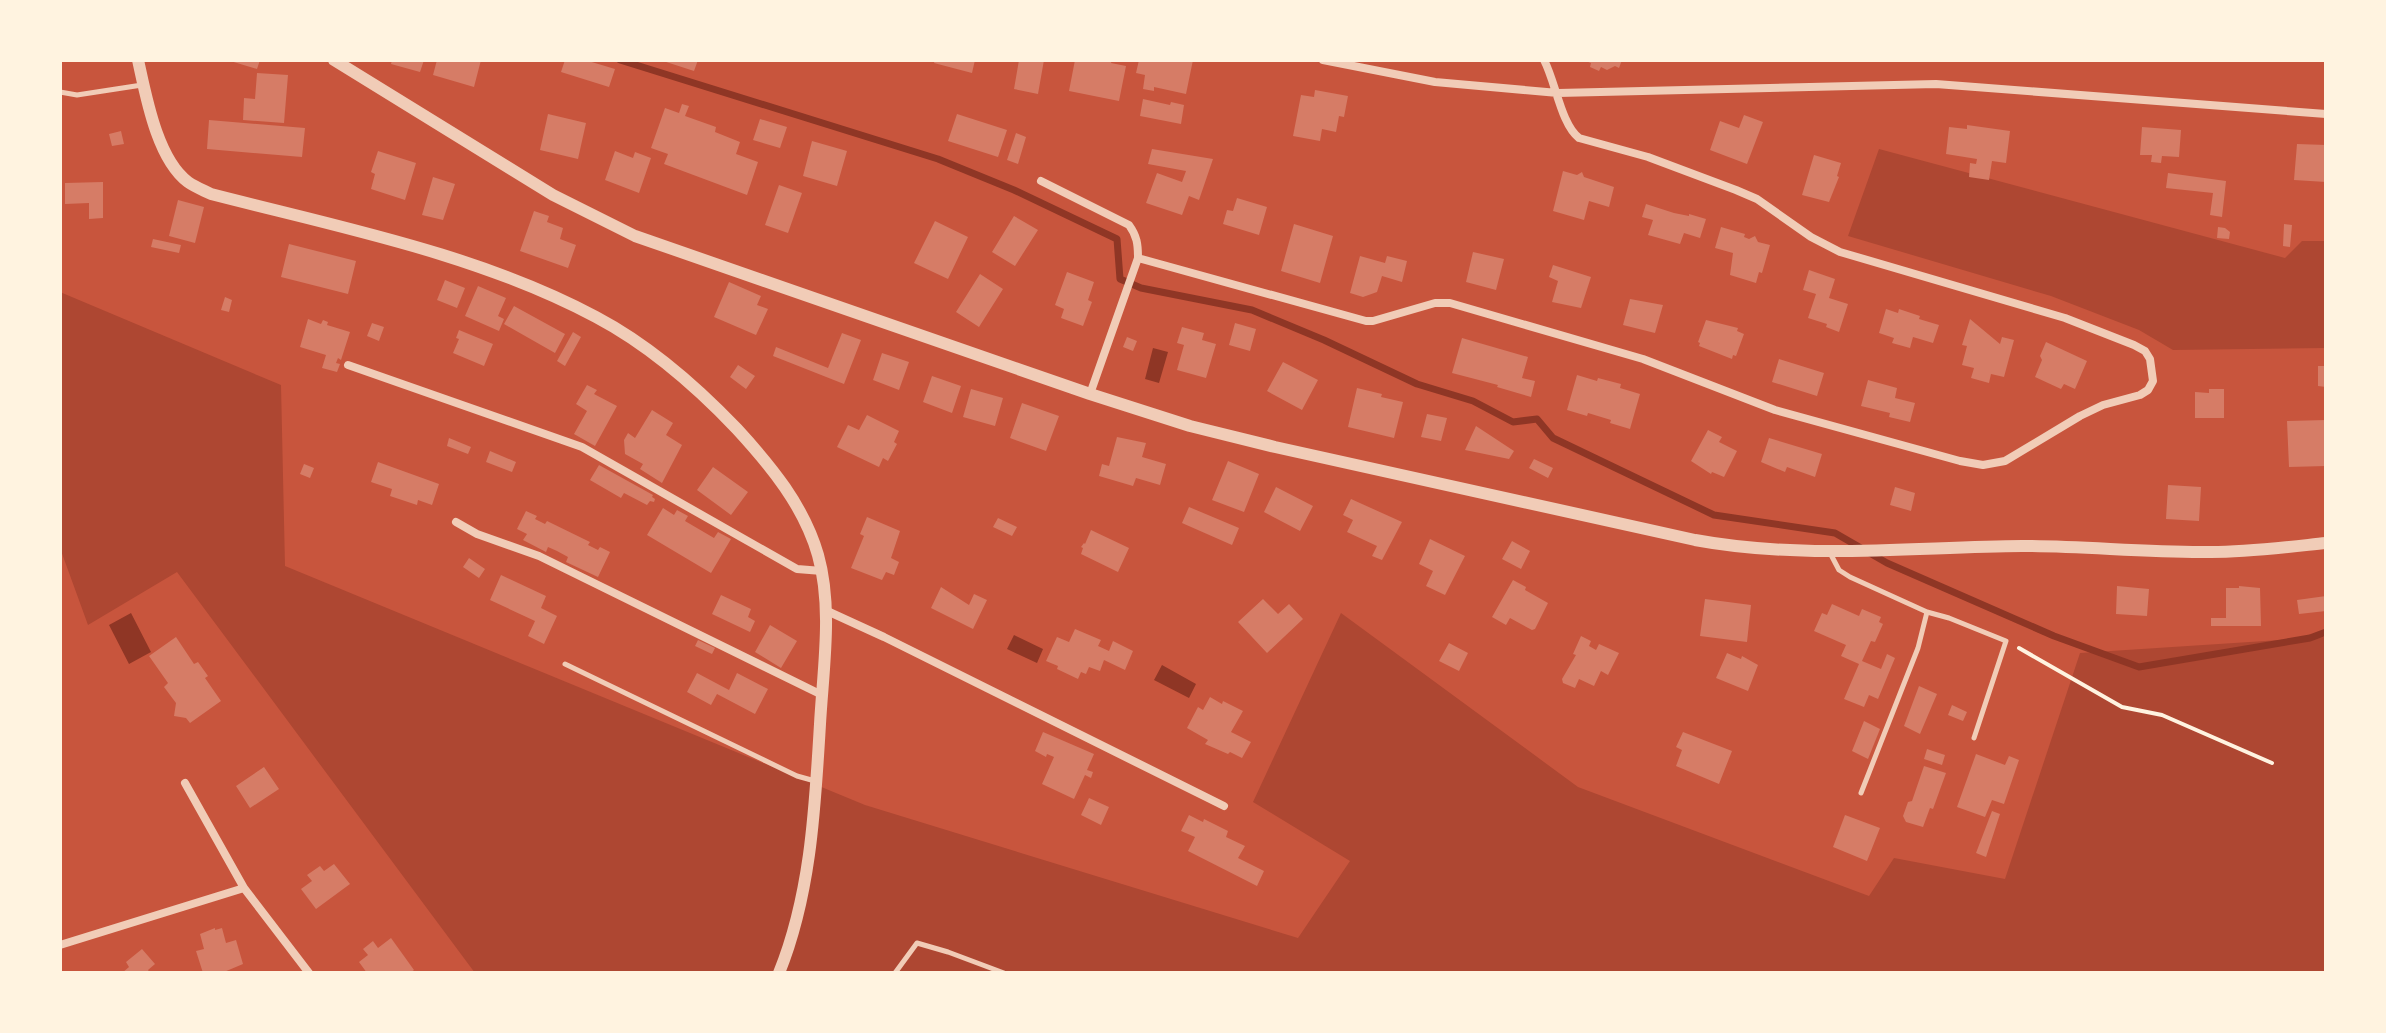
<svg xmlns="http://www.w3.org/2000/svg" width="2386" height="1033" viewBox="0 0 2386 1033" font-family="Figtree,sans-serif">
<rect width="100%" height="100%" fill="#c8553d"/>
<path fill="#ae4732" d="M1879,149l406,109 17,-17h24v107l-153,2 -34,-20 -88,-34 -203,-60z
M60,292l221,93 4,181 580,239 433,133 52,-77 -97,-59 88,-189 237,174 291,109 25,-38 111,21 75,-226 246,-16v336h-1851l-298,-401 -89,53 -28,-77z"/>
<path fill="#8f3625" d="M1153,348l15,4 -9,31 -14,-4z
M131,613l20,39 -22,12 -20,-39z
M1014,635l29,14 -6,14 -30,-14z
M1162,665l34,19 -7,14 -35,-18z"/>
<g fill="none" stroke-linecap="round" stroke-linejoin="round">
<path stroke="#8f3625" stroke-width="7" d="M620,60l318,99 76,31 103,49 3,40 21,9 111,22 72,30 93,44 56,17 40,21 24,-3 16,19 161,77 121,18 52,30 167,73 85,31 171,-29 16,-6"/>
</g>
<path fill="#d67c66" d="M227,60h33l-3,9z
M392,60h32l-4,12 -29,-8z
M437,60h44l-7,27 -41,-12z
M565,60h20l30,9 -6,18 -48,-15z
M660,60h38l-4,11z
M935,60h40l-3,13 -38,-10z
M1019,60h25l-6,34 -24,-5z
M1075,60h37l-1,3 15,3 -7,35 -50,-10z
M1139,60h54l-7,34 -32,-7v4l-11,-2 2,-14 -9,-2z
M1583,60h39l-3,8 -4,-2 -8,4 -6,-3 -2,4 -9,-4 1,-4z
M257,73l31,2 -4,48 -41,-3 1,-22 11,1z
M1315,90l33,6 -4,21 -5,-1 -3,16 -14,-3 -2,12 -27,-5 8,-41 13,2z
M1143,99l27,6 1,-3 13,3 -3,19 -41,-8z
M682,104l7,2 -4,10 31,11 -1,5 25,10 -4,12 22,8 -11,33 -83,-31 4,-10 -17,-6 14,-40 14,5z
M548,114l38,9 -8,36 -38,-9z
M957,114l50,16 -9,27 -50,-16z
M1744,115l19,7 -16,42 -37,-14 10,-29 19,7z
M760,119l27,8 -7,21 -27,-8z
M209,120l96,8 -3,29 -95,-8z
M1967,125l43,6 -4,32 -14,-2 -3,19 -20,-3 1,-14 6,1 1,-5 -31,-5 3,-27 18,2z
M2142,127l39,3 -2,27 -17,-1 -1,7 -10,-1 1,-7h-12z
M121,131l3,13 -12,2 -3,-12z
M1016,133l10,4 -8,27 -11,-4z
M812,141l35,10 -10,35 -34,-10z
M2297,144l29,1v37l-32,-2z
M1152,149l61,10 -14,41 -10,-4 -7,19 -36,-12 11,-30 25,9 4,-11 -38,-7z
M378,151l38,12 -11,37 -34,-11 4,-15 -4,-2z
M615,151l18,7 2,-6 16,6 -12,35 -34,-13z
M1814,155l27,8 -4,13 2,1 -10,25 -27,-7z
M1563,171l14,4 5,-3 2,5 30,10 -5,20 -20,-6 -5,19 -31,-9z
M2168,173l58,8 -4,36 -12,-2 3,-22 -47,-5z
M433,177l22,7 -12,36 -21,-5z
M103,182v36l-14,1v-16l-24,1v-21z
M779,185l23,8 -14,40 -23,-8z
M1237,198l30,9 -8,28 -36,-11 4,-14 6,1z
M178,200l26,7 -9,36 -26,-7z
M1646,204l28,9 15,3v-2l17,5 -6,19 -16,-5 -4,11 -32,-9 5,-15 -11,-3z
M534,211l15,5 -2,6 16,6 -3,11 16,6 -8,23 -48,-17z
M1014,216l24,14 -23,36 -23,-14z
M935,221l33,16 -20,42 -34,-16z
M1294,224l39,12 -13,47 -39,-12z
M2284,224l8,1 -2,22 -7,-1z
M1721,227l24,7 -1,3 5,2 6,-3 3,6 12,3 -8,28 -3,-1 -3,11 -26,-8 3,-22 -18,-5z
M2218,227l7,1 5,4 -1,7 -12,-1z
M153,239l28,6 -2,8 -28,-6z
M289,244l67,17 -8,33 -67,-17z
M1473,252l31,7 -8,31 -30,-8z
M1360,256l25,7 2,-7 20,5 -5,21 -20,-6 -5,16 -14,5 -13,-4z
M1553,265l38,12 -10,31 -29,-6 6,-21 -9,-4z
M1809,270l26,9 -6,19 19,6 -9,28 -13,-5 1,-3 -19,-6 8,-24 -13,-4z
M1067,272l27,10 -6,18 4,2 -9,24 -22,-8 3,-9 -9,-4z
M980,274l23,15 -24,38 -23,-15z
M445,280l20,8 -8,20 -20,-8z
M729,282l32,14 -4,9 11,4 -12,26 -42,-18z
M478,286l28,12 -8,18 6,3 -5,12 -34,-15z
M225,297l7,3 -3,12 -8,-2z
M1630,299l33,6 -8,28 -32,-8z
M514,306l51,28 -10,19 -51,-29z
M1886,309l12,4 1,-4 21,7 -1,3 20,6 -6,18 -20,-6 -3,11 -18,-5 2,-5 -15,-5z
M308,319l13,5 2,-4 5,2 -1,3 23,7 -9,28 -3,-2 -2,5 4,1 -3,8 -15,-4 4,-13 -26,-8z
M1970,319l30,25 2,-7 12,3 -10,37 -13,-3 -2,9 -18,-5 3,-10 -12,-3 5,-19 -5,-1z
M1706,320l32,8 -1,3 7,3 -8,22 -3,-1 -1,4 -33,-13 1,-3 -2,-1z
M372,323l12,4 -5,14 -12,-5z
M1235,323l21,6 -6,22 -21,-6z
M1182,327l22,6 -2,7 14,4 -10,34 -29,-8 7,-25 -7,-2z
M459,330l34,14 -9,22 -31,-13 6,-14 -3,-1z
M573,332l8,5 -16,29 -8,-5z
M842,333l19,7 -17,44 -71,-28 3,-9 52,21z
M1127,337l10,4 -4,10 -10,-4z
M1462,338l66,19 -6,21 13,3 -4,16 -34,-10 1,-2 -46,-12z
M2046,342l41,19 -12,28 -11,-5 -3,5 -26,-12 7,-17 -2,-4z
M882,353l27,9 -10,28 -26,-10z
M1779,359l45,14 -7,23 -45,-14z
M1283,362l35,18 -16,30 -35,-19z
M738,365l17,11 -9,13 -16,-12z
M2318,366h8v21l-8,-1z
M1577,375l20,6 1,-3 23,6 -1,4 20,6 -10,35 -20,-6 1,-3 -23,-7 -1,3 -20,-6z
M932,376l29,10 -9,27 -29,-11z
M1868,380l29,8 -2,10 20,5 -5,19 -21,-5 1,-4 -29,-7z
M587,385l10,5 -3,4 23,12 -22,40 -21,-12 13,-23 -11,-7z
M1357,388l25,6 -1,3 22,5 -9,36 -46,-11z
M971,389l32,9 -8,28 -32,-9z
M2209,389h15v29h-29v-26l14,1z
M1022,403l37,13 -13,35 -36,-13z
M652,410l21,13 -7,12 16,10 -20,38 -22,-14 3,-5 -18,-10 -1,-14 4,-7 7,5z
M1427,414l20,4 -6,23 -20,-4z
M867,415l32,16 -5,11 3,2 -9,17 -5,-3 -4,9 -42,-20 11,-22 11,5z
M2326,420v46l-37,1 -2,-46z
M1476,426l38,25 -5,8 -44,-9z
M1708,430l14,7 -3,5 18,9 -13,26 -12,-5 -1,2 -20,-13z
M1117,437l29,6 -4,14 24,7 -6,21 -24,-7 -3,8 -34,-10 3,-12 7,2z
M449,438l22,9 -3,7 -21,-8z
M1769,438l53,16 -7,23 -28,-10 -2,5 -24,-10z
M490,451l26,11 -4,10 -26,-10z
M1534,459l19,9 -5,10 -19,-10z
M1228,461l31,13 -15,38 -32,-12z
M378,462l61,22 -7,21 -14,-5 -1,5 -27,-9 2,-7 -21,-7z
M304,464l10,4 -4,10 -10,-4z
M599,465l54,30 -1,2 3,2 -1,3 -4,-1 -3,4 -23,-12 -3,5 -31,-18z
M713,467l35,25 -17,23 -34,-25z
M2168,485l33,2 -2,34 -33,-2z
M1276,487l37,19 -13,25 -36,-19z
M1895,487l20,6 -4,18 -21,-6z
M1351,499l51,23 -20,38 -10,-4 5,-10 -30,-14 6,-12 -10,-5z
M1189,507l50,21 -7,17 -50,-22z
M663,508l11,7 3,-5 11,6 -3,5 29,17 4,-6 13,7 -20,34 -64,-38z
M526,511l11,5 -2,3 10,5 2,-3 43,21 -2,3 10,5 2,-3 10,5 -12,25 -32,-15 2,-5 -11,-6 -9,-4 -2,5 -23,-12 4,-6 -10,-5z
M867,517l33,14 -9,27 8,4 -5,13 -8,-3 -4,8 -31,-12 13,-32 -4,-2z
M998,518l19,9 -5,9 -19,-9z
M1091,530l38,18 -11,24 -37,-18 2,-6 -2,-1 3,-4 1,1z
M1430,539l35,17 -20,39 -19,-9 7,-15 -14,-7z
M1512,541l18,10 -9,18 -19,-10z
M469,558l16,11 -6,9 -16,-11z
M501,575l45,21 -5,12 16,8 -13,28 -16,-8 7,-15 -45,-21z
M1513,580l13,7 -1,3 23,13 -13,26 -3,1 -22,-12 -4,7 -14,-8z
M2117,586l32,3 -2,27 -31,-2z
M2239,586l21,2 1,38h-50v-8h15v-30h13z
M941,587l28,18 5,-11 13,6 -14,29 -42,-21z
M721,595l30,14 -3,8 7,4 -5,11 -38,-18z
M2326,596v15l-27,3 -2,-14z
M1263,599l15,15 11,-10 14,15 -36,34 -29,-31z
M1705,599l46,6 -4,37 -47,-6z
M1832,604l27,12 3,-7 19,8 -2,5 4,2 -8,18 -4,-1 -9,20 19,8 6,-15 8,4 -17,41 -9,-4 -5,12 -20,-8 15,-35 -18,-8 5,-11 -32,-14 8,-18 5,2z
M770,625l27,16 -16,27 -26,-16z
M1075,629l26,11 -3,6 11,5 4,-10 20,10 -8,19 -21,-10 -4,11 -11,-4 -3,7 -5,-2 -3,7 -21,-10 1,-3 -12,-5 11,-24 12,5z
M1581,636l10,5 -2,5 7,4 3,-6 20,9 -11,22 -7,-4 -7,15 -15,-7 -4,9 -12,-5 -1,-4 14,-24 -3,-1z
M176,637l18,27 4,-2 10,14 -3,2 16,23 -31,22 -4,-5 -12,-2 2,-13 -12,-16 4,-4 -19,-27z
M698,640l17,8 -3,6 -17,-8z
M1449,643l19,10 -9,18 -20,-10z
M1727,653l14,6 1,-3 16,9 -10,26 -32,-13z
M697,673l32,17 8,-17 31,16 -13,25 -38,-20 -6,11 -24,-13z
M1919,686l18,8 -17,40 -16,-8z
M1210,697l12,7 1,-3 20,10 -12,21 20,10 -9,16 -12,-6 -2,2 -23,-10 3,-4 -21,-12 11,-21 5,3z
M1952,705l15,7 -4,9 -15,-6z
M1864,721l16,8 -12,30 -16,-8z
M1043,732l51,22 -7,16 6,2 -2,6 -6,-3 -11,24 -32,-15 12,-27 -7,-3 -1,3 -11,-6z
M1683,732l49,19 -13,33 -43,-18 6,-16 -6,-3z
M1927,749l18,6 -3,10 -18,-6z
M1976,754l29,11 4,-9 10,4 -15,44 -12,-4 -7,17 -28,-10z
M1924,766l22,7 -13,36 -3,-1 -7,19 -17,-5 -3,-6 5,-14 4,-1z
M264,767l15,22 -29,19 -14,-22z
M1089,798l20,9 -8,18 -20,-10z
M1992,811l8,3 -14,43 -10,-4z
M1189,815l14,7 1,-3 24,12 -2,6 19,9 -7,12 26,13 -7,15 -69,-35 7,-14 -14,-6z
M1845,815l35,13 -13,33 -34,-14z
M334,864l16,20 -34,25 -15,-20 11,-8 -5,-6 13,-9 4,5z
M215,928v2l7,-2 4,15 10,-3 7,24 -19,8 -21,1 -7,-22 8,-2 -4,-15z
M391,938l23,32 -4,3h-43l-8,-11 9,-7 -5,-6 10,-8 5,7z
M142,949l13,15 -7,6 2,3h-28l7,-6 -3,-5z"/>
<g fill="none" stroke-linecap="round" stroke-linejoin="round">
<path stroke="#fff3e0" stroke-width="4" d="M2019,648l103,59 40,8 110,48"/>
<path stroke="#f1ccb7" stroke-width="5" d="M60,92l17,3 65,-10
M1829,551l10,19 11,7 77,35 -9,36 -57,145
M1927,612l22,6 57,23 -32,97
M565,664l232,112 18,5
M895,973l22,-30 31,9 56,21"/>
<path stroke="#f1ccb7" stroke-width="8" d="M1323,60l112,22 123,11 378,-9 390,30
M1041,181l88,44c8,11 9,19 9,33
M348,365l234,82 215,122 25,2
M1090,394l48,-136 228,63h7l62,-18h15l193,56 132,51 185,51 23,4 22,-4 75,-45 23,-11 37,-10 8,-5 5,-9 -3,-22 -5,-8 -11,-6 -69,-27 -225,-66 -29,-15 -54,-38 -21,-9 -88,-33 -69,-19c-18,-14 -23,-55 -35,-78
M456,522l21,12 62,22 283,139
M825,610l59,27 340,169
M185,783l59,105
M60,945l184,-57 65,85"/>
<path stroke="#f1ccb7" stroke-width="12" d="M138,60c8,36 19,99 50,122 7,5 15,8 23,12 128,33 267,60 385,123 53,28 100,69 141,112 34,37 67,77 81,126 15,53 5,114 2,169 -5,83 -9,170 -41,249
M334,60l219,135 82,41 455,158 100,32 85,21 420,93c108,20 219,7 327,6 63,0 126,7 189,6 38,0 77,-5 115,-9"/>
</g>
<rect width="2386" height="1033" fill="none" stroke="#fff3e0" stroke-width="124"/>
</svg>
